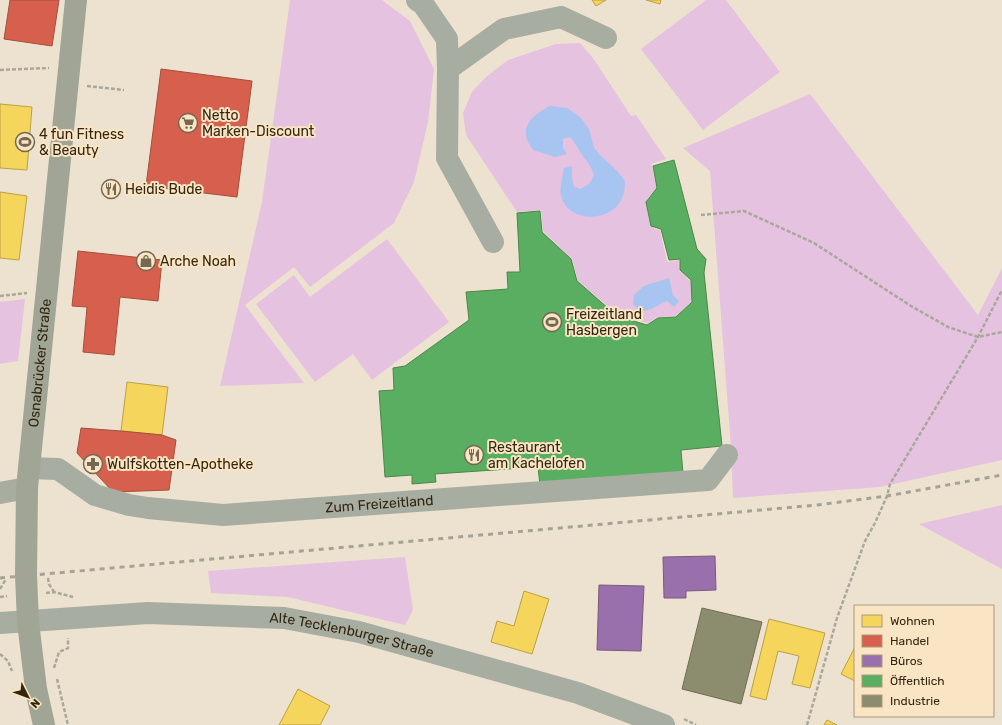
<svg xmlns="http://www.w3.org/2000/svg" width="1002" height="725" viewBox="0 0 1002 725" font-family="Rubik,sans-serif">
<rect width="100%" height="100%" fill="#ede2d0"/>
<path fill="#e5c2e0" d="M290,0h92l28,21 24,48 -6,53 -14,60 -20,41 -84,64 -16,-20 -49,38 59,78 -84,3 42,-184z
M706,0h20l54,72 -77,58 -62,-81z
M580,43l13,15 38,58 5,-1 30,44 -15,5 6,25 -10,10 7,30 6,1 7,32 12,-2v10l12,12v20l-14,14 -19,1 -10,6 -29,-7 -41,-35 -6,-22 -29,-28 -2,-21 -24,2 -51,-77 -3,-22 9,-21 14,-15 22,-17 48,-16z
M810,94l168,221 24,-47v192l-122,27 -147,11 -2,-51 -21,-276 -27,-23z
M387,239l62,83 -77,58 -19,-26 -38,28 -59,-78 38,-29 16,22z
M25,299l-7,62 -18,3v-62z
M1002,505v64l-83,-45z
M405,557l8,53 -8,15 -117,-28 -77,-4 -3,-22z"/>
<path fill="#a8c4f0" d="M550,106l17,2 13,9 9,12 5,19 7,8 17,16 7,9c0,7 -1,15 -5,21 -14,21 -52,20 -59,-6 -2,-6 2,-21 3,-28l8,-2v13l2,8 7,2 9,-6 4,-8c-3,-10 -8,-14 -13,-22 -4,-6 -6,-11 -11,-16l-7,2v9l4,6 -12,3 -22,-7c-2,-4 -7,-10 -7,-14 -2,-16 13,-24 24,-30z
M669,278l4,17 6,6 -5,6 -7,-6c-11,4 -15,10 -27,10l-7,-7 1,-9 10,-9z"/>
<path fill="#f6d55c" stroke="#bca045" d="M592,0h14l-10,6z
M646,0h15l-1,4z
M0,104l32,3 -5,63 -27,-2z
M0,192l27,4 -8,64 -19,-2z
M127,382l41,5 -6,48 -41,-4z
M524,591l25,8 -17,55 -41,-12 6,-21 17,5z
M769,619l56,14 -15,55 -18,-4 7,-28 -21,-5 -12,49 -16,-4z
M855,647v34l-14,-7z
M298,689l32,17 -10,19h-41z
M827,720l10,5h-13z"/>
<path fill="#d6604d" stroke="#a54f3b" d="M10,0h49l-7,46 -48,-7z
M161,69l91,12 -15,116 -91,-11z
M78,251l84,9 -4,41 -38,-4 -6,58 -31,-3 4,-45 -15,-1z
M81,428l40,3 41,4 14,5 -7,50 -56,2 -36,-39z"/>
<path fill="#9970ab" stroke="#7a5a7c" d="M715,556l1,34 -30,1v7h-22l-1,-41z
M599,585l45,1 -3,65 -44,-1z"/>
<path fill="#5aae61" stroke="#4e8549" d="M674,160l23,89 9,10 -2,14 18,173 -41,4 2,23 -143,12 -2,-18 -103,7 1,8 -24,2v-9l-27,2 -6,-86 15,-1 -1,-22 12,-2 64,-46 -3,-28 42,-3 -1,-17h13l-3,-59 23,-2 2,21 29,27 6,22 40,35 30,9 11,-7 18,-1 16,-15 -1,-22 -11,-10v-11l-11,1 -8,-31 -10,-3 -5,-24 11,-14 -4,-22z"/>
<path fill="#8c8c6e" stroke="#716d52" d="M702,608l60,14 -21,82 -59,-15z"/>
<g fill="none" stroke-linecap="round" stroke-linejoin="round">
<path stroke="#a9a89b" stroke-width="2.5" stroke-dasharray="4 2" stroke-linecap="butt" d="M0,70l49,-2
M87,86l37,4
M701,215l43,-4 70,32 97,63 37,21 30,10 24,-5
M0,296l27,-3
M48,578l1,6 5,8
M0,589l6,-10
M46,593l8,-1 19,5
M0,597l7,-1
M0,654l8,7 4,10
M54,668l5,-16 9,-4v-10
M57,679l11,46
M684,719l12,6
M807,725l30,-107 28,-77 10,-18 12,-27 3,-12 88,-147 24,-47"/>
<g stroke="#a8ada2" stroke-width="22">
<path d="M417,0l6,4 24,35 1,30 -1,89 46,84"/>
<path d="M448,69l56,-40 57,-12 45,21"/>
<path id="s1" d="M29,468l29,1 37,26 34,10 19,3 75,7 485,-35 19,-25"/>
<path d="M0,493l27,-5"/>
<path id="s2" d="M0,623l148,-10 136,5 75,14 219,61 86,32"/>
</g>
<path stroke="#a0a595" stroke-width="22" id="s3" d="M44,725l-8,-36 -8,-67 -2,-47 1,-87 49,-488"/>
<path stroke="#a6a295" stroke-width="3" stroke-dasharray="5 5" stroke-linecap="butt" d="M0,578l817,-73 70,-9 115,-21"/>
</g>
<defs>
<symbol id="supermarket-ring" viewBox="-11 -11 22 22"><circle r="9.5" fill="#f9e5c4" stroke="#746853" stroke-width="1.5"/><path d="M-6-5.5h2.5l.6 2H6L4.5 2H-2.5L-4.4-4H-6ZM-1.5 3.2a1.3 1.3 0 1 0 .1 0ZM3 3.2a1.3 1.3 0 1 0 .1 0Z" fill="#746853"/></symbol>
<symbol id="stadium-ring" viewBox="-11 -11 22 22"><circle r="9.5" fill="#f9e5c4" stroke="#746853" stroke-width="1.5"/><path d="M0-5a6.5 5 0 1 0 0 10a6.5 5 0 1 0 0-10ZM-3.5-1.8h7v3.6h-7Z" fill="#746853"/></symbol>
<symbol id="restaurant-ring" viewBox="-11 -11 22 22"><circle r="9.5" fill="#f9e5c4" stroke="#746853" stroke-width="1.5"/><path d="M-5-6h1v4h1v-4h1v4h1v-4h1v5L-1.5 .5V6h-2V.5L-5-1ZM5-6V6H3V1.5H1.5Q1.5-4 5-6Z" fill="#746853"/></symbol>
<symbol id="shop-ring" viewBox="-11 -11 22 22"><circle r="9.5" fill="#f9e5c4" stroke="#746853" stroke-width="1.5"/><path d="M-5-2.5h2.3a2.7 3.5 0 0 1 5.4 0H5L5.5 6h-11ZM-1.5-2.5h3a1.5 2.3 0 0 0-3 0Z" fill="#746853"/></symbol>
<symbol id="pharmacy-ring" viewBox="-11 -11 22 22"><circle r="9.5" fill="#f9e5c4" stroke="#746853" stroke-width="1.5"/><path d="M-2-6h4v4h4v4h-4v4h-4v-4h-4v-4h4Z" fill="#746853"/></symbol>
</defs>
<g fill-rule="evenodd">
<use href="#supermarket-ring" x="177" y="112" width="22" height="22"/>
<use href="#stadium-ring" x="14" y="131" width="22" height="22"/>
<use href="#restaurant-ring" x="100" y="178" width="22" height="22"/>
<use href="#shop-ring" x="135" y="250" width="22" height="22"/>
<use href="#stadium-ring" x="541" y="311" width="22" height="22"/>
<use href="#restaurant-ring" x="463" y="444" width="22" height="22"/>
<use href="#pharmacy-ring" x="82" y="453" width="22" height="22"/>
</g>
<g text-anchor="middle" stroke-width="4" stroke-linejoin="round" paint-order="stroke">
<g font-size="14" fill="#332610" stroke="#f9e5c4" text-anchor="start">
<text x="202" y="120">Netto<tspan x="202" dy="16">Marken-Discount</tspan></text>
<text x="39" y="139">4 fun Fitness<tspan x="39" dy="16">&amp; Beauty</tspan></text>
<text x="125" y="194">Heidis Bude</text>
<text x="160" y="266">Arche Noah</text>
<text x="566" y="319">Freizeitland<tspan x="566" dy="16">Hasbergen</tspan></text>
<text x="488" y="452">Restaurant<tspan x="488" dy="16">am Kachelofen</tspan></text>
<text x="107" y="469">Wulfskotten-Apotheke</text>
</g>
<g font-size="14" fill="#332610" stroke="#f9e5c4">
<text dy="5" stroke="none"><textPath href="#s3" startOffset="364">Osnabrücker Straße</textPath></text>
<text dy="5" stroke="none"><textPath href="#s1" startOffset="361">Zum Freizeitland</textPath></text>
<text dy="5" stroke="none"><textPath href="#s2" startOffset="354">Alte Tecklenburger Straße</textPath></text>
</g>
</g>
<rect x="854" y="605" width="140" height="112" fill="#f9e5c4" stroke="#aa997c"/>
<rect x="862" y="615" width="20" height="12" fill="#f6d55c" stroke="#aa997c"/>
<text x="890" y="625" font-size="12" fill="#332610">Wohnen</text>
<rect x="862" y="635" width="20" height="12" fill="#d6604d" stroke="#aa997c"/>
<text x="890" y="645" font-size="12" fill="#332610">Handel</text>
<rect x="862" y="655" width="20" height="12" fill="#9970ab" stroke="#aa997c"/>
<text x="890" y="665" font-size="12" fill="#332610">Büros</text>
<rect x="862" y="675" width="20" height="12" fill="#5aae61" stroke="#aa997c"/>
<text x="890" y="685" font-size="12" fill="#332610">Öffentlich</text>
<rect x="862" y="695" width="20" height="12" fill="#8c8c6e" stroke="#aa997c"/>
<text x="890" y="705" font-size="12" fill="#332610">Industrie</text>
<g transform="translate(28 697) rotate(132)" stroke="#f9e5c4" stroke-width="3" paint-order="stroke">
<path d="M0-3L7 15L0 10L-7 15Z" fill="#332610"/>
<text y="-6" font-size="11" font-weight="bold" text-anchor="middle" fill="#332610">N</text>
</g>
</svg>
